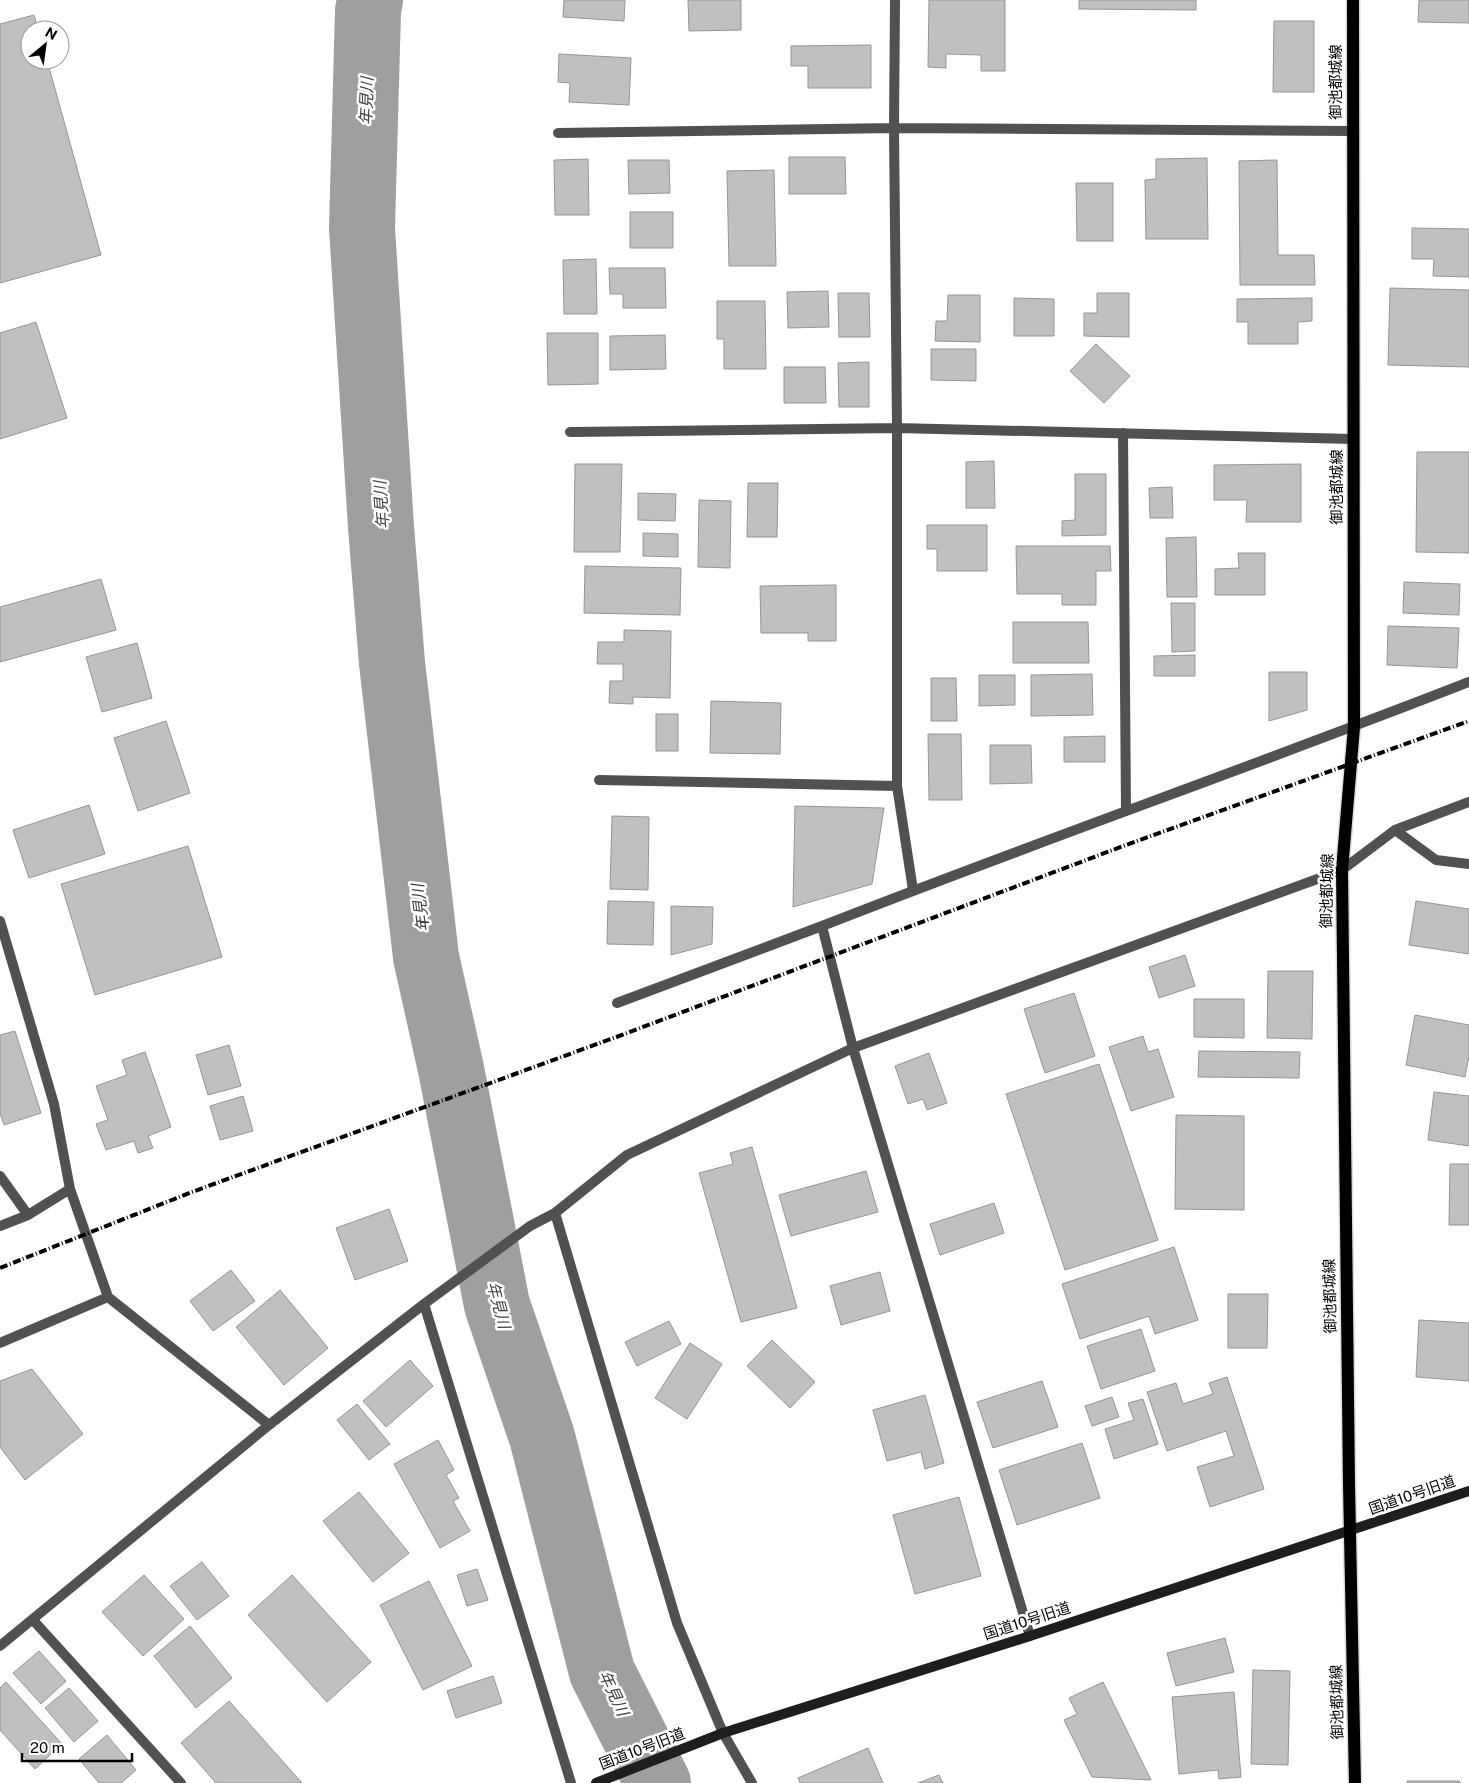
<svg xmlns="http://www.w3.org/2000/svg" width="1469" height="1783" viewBox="0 0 1469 1783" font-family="'Public Sans','Noto Sans JP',sans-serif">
<rect width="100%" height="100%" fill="#fff"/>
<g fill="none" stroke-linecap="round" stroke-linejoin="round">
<path stroke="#9f9f9f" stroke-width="66" d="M370,0l-2,11 -6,217 19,299 11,136 34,294 25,112 46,236 45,132 60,235 56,111"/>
</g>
<path fill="#c0c0c0" stroke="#959595" d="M564,0h61l-1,21 -61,-4z
M688,0h53v30l-52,1z
M929,0h76v71h-24v-16l-35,-1v14l-18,-1z
M1079,0h117v10l-117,-1z
M1419,0h50v23l-51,-1z
M34,15l4,15h-8v30h17l54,195 -101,28v-259z
M1274,21h40v71h-41z
M871,45v43h-63v-22h-17v-20z
M559,54l72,4 -2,47 -60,-3 1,-19 -12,-1z
M789,157h56l1,37h-57z
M1207,158l1,81h-62l-1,-59 11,-1v-20z
M588,159l1,56h-34l-1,-55z
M628,160h41l1,33 -41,1z
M1277,160l1,95h36l1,30h-75l-1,-124z
M774,170l2,96h-47l-2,-95z
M1076,183h37v58h-36z
M630,212h43v36h-43z
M1412,228l57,1v48l-36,-1 1,-17h-22z
M596,259l1,55h-33l-1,-54z
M609,268h56l1,40h-43v-14h-13z
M1390,288l79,2v77l-81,-2z
M828,291l1,36 -41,1 -1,-36z
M838,293h31l1,44h-31z
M1097,293h32v44l-45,-1v-23h13z
M948,295h32v47l-45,-1 1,-20h11z
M1014,298l40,1v37h-40z
M1312,298v23l-14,1v22h-50v-22h-11v-23z
M717,301h48l1,68h-42v-30h-7z
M36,322l31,96 -67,21v-106z
M547,333h51v51l-50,1z
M665,335l1,34 -56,1v-34z
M1096,344l34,32 -26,27 -34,-32z
M931,349h45v32l-45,-1z
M869,362v45h-30l-1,-44z
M784,367h41l1,36h-42z
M1417,452h52v101l-53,-1z
M994,461l1,47h-29v-46z
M575,464h47l-2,88h-46z
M1301,464v58h-55l1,-22h-33v-35z
M1075,474h31v61l-44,1v-15l13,-1z
M748,483h30l-1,54h-30z
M1172,487l1,31h-23l-1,-30z
M638,493l38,1 -1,27 -37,-1z
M699,500l32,1 -1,67 -32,-1z
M927,525h60v46h-50v-22h-10z
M643,533l35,1v23l-35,-1z
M1196,537l1,60h-30l-1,-59z
M1016,546h94l1,25h-15v34h-34v-11h-45z
M1238,553h27v42h-50v-26l24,-1z
M585,566l96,2 -1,47 -96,-2z
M101,579l15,51 -116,32v-55z
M1404,582l56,2 -1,31 -56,-2z
M836,585v56h-28v-8h-47l-1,-47z
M1171,603h24v48l-23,1z
M1013,622h75l1,41h-76z
M1388,626l71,2 -2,40 -70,-3z
M624,630l47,1 -1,67 -37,-1v7l-24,-1 1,-22h13v-17h-26l1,-22h26z
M137,643l15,55 -50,14 -16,-55z
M1195,655v21h-41v-20z
M1269,672h38v38l-38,11z
M1092,674l1,41 -62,1v-41z
M979,675h36v30l-36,1z
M931,678h25l1,43h-26z
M711,701l70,2 -1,51 -70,-1z
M656,714h22v37h-22z
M166,721l24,72 -52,18 -24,-73z
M928,734h33l1,66h-33z
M1105,736v26h-41v-25z
M990,745h41l1,38 -42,1z
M89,805l16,49 -76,24 -16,-48z
M795,806l89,2 -12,76 -79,23z
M612,816l37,1 -1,73 -38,-1z
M188,846l34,111 -127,38 -34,-111z
M608,901l46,1 -1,43 -46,-1z
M1416,901l53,8v45l-60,-9z
M671,906l42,1 -1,37 -41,11z
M1185,955l10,31 -36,12 -10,-31z
M1268,971h45l-1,68 -45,-1z
M1074,993l21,63 -50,17 -21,-64z
M1194,999h50v39l-50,-1z
M1415,1015l54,10v31l-4,21 -59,-12z
M15,1031l26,82 -37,12 -4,-12v-78z
M1143,1036l5,16 10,-3 16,48 -43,14 -22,-64z
M229,1045l12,41 -33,9 -12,-40z
M1199,1051l101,1 -1,26 -101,-1z
M145,1052l26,75 -23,9 5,12 -15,5 -4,-12 -28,9 -10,-26 12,-4 -12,-34 31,-11 -5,-15z
M929,1053l18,50 -20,7 -4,-11 -15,5 -13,-38z
M1099,1064l59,176 -93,30 -59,-176z
M1434,1092l35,4v50l-41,-6z
M243,1096l10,35 -33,9 -10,-34z
M1176,1115l68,1v94l-69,-1z
M752,1147l45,161 -56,14 -42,-149 34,-9 -3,-11z
M1450,1164h19v61h-20z
M866,1171l12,41 -87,24 -12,-41z
M994,1203l10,30 -64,22 -10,-31z
M389,1209l19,52 -53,19 -19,-52z
M1174,1247l24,73 -43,14 -6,-18 -69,23 -18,-55z
M231,1270l24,31 -42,30 -23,-30z
M880,1272l10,39 -49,14 -11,-39z
M280,1290l48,58 -44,37 -48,-58z
M1228,1294h40l-1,54h-39z
M1419,1320l50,3v58l-53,-4z
M669,1321l12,23 -44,22 -12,-24z
M1141,1329l14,42 -54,18 -14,-43z
M772,1340l43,42 -25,26 -43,-42z
M690,1343l32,21 -35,55 -32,-21z
M410,1360l23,26 -47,41 -23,-26z
M32,1369l51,65 -58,46 -25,-33v-66z
M1227,1377l37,112 -54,18 -13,-40 37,-11 -8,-25 -59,20 -20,-59 29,-9 7,21 30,-10 -4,-11z
M1042,1381l16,46 -65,21 -16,-46z
M925,1395l19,68 -19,6 -4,-17 -34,9 -14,-51z
M1112,1397l7,20 -27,9 -7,-20z
M1143,1399l15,45 -44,15 -9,-30 29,-9 -6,-17z
M357,1404l33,40 -21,16 -32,-40z
M438,1440l16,30 -8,5 13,23 -6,3 17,30 -30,17 -46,-84z
M1082,1443l18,55 -83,27 -18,-55z
M359,1492l50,61 -36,29 -50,-61z
M959,1497l22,79 -66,18 -22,-79z
M202,1562l27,34 -32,24 -27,-34z
M477,1569l11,31 -21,6 -10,-31z
M144,1575l40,44 -41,37 -41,-44z
M292,1575l79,87 -44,40 -79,-87z
M429,1581l43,85 -49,24 -43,-85z
M190,1626l42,52 -36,30 -42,-52z
M1225,1638l9,34 -58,14 -9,-33z
M39,1651l27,30 -25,23 -28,-31z
M1253,1670l37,1 -2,94 -37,-1z
M493,1676l9,27 -46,15 -9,-27z
M6,1682l56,62 -27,25 -35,-39v-42z
M1103,1682l48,98 -59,-3 -28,-57 13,-6 -8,-16z
M69,1688l29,33 -24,21 -29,-34z
M1234,1692l7,85 -22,2 -1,-9 -39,4 -7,-77z
M229,1701l73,82h-86l-35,-40z
M107,1735l29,35 -15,13h-22l-20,-24z
M868,1748l15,35h-83l-2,-5z
M939,1775l4,8h-25z
M1407,1781h52l2,2h-54z"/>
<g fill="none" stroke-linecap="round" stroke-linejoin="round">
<defs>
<path id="primary" d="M1353,0l1,727 -12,143 7,614 6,299"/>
</defs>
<use href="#primary" stroke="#dbdbdb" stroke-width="15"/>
<path stroke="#515151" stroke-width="10" d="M895,0l-1,128 3,300v358
M558,133l336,-5 458,3
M570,432l327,-4 456,11
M1123,433l3,378
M599,780l298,6 16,104
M1395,830l41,30 33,4
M0,921l54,183 16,85 38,108 161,128
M617,1003l205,-77
M0,1176l28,39
M555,1213l122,410 46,110 29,50
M0,1226l28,-11 42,-26
M424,1304l147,479
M0,1343l108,-46
M33,1620l148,163
M1030,1636l-177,-588 -31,-122c214,-84 432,-160 647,-244
M0,1646l269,-221 155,-121 106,-78 25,-13 72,-58 226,-107 489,-178 53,-40 74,-28"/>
<path stroke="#1e1e1e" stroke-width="10" d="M596,1783l127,-50 307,-97 439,-145"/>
<use href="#primary" stroke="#000" stroke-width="12"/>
<path stroke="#000" stroke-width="4" stroke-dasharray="8 2.5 1 2.5" stroke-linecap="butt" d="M0,1268l192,-76 427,-156 507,-191 343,-124"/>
</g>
<g text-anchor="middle" stroke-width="5" stroke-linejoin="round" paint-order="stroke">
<g font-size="15" fill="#000" stroke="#fff">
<text transform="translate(1336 82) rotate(-90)" y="5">御池都城線</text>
<text transform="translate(1337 487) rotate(-90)" y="5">御池都城線</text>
<text transform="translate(1327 891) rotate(-89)" y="5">御池都城線</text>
<text transform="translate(1330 1296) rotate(-91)" y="5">御池都城線</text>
<text transform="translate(1412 1495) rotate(-19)" y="5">国道10号旧道</text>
<text transform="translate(1027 1621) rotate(-18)" y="5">国道10号旧道</text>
<text transform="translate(1337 1702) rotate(-91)" y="5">御池都城線</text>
<text transform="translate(642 1749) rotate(-21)" y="5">国道10号旧道</text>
</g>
<g font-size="16" font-style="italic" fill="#404040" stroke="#fff">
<text transform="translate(366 101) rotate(-88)" y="6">年見川</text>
<text transform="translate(381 505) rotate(-94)" y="6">年見川</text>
<text transform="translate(420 908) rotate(-97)" y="6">年見川</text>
<text transform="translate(499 1305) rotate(75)" y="6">年見川</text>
<text transform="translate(614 1693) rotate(65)" y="6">年見川</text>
</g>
</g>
<g transform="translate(45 45) rotate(29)"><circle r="24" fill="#ffffff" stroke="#999999"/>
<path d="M0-4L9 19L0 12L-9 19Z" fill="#000000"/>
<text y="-8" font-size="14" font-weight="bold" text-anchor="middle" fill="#000000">N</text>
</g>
<path d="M22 1753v8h110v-8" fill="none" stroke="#000000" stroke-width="2.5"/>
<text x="30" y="1753" font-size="15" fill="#000000" stroke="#ffffff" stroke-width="4" paint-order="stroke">20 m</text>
</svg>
